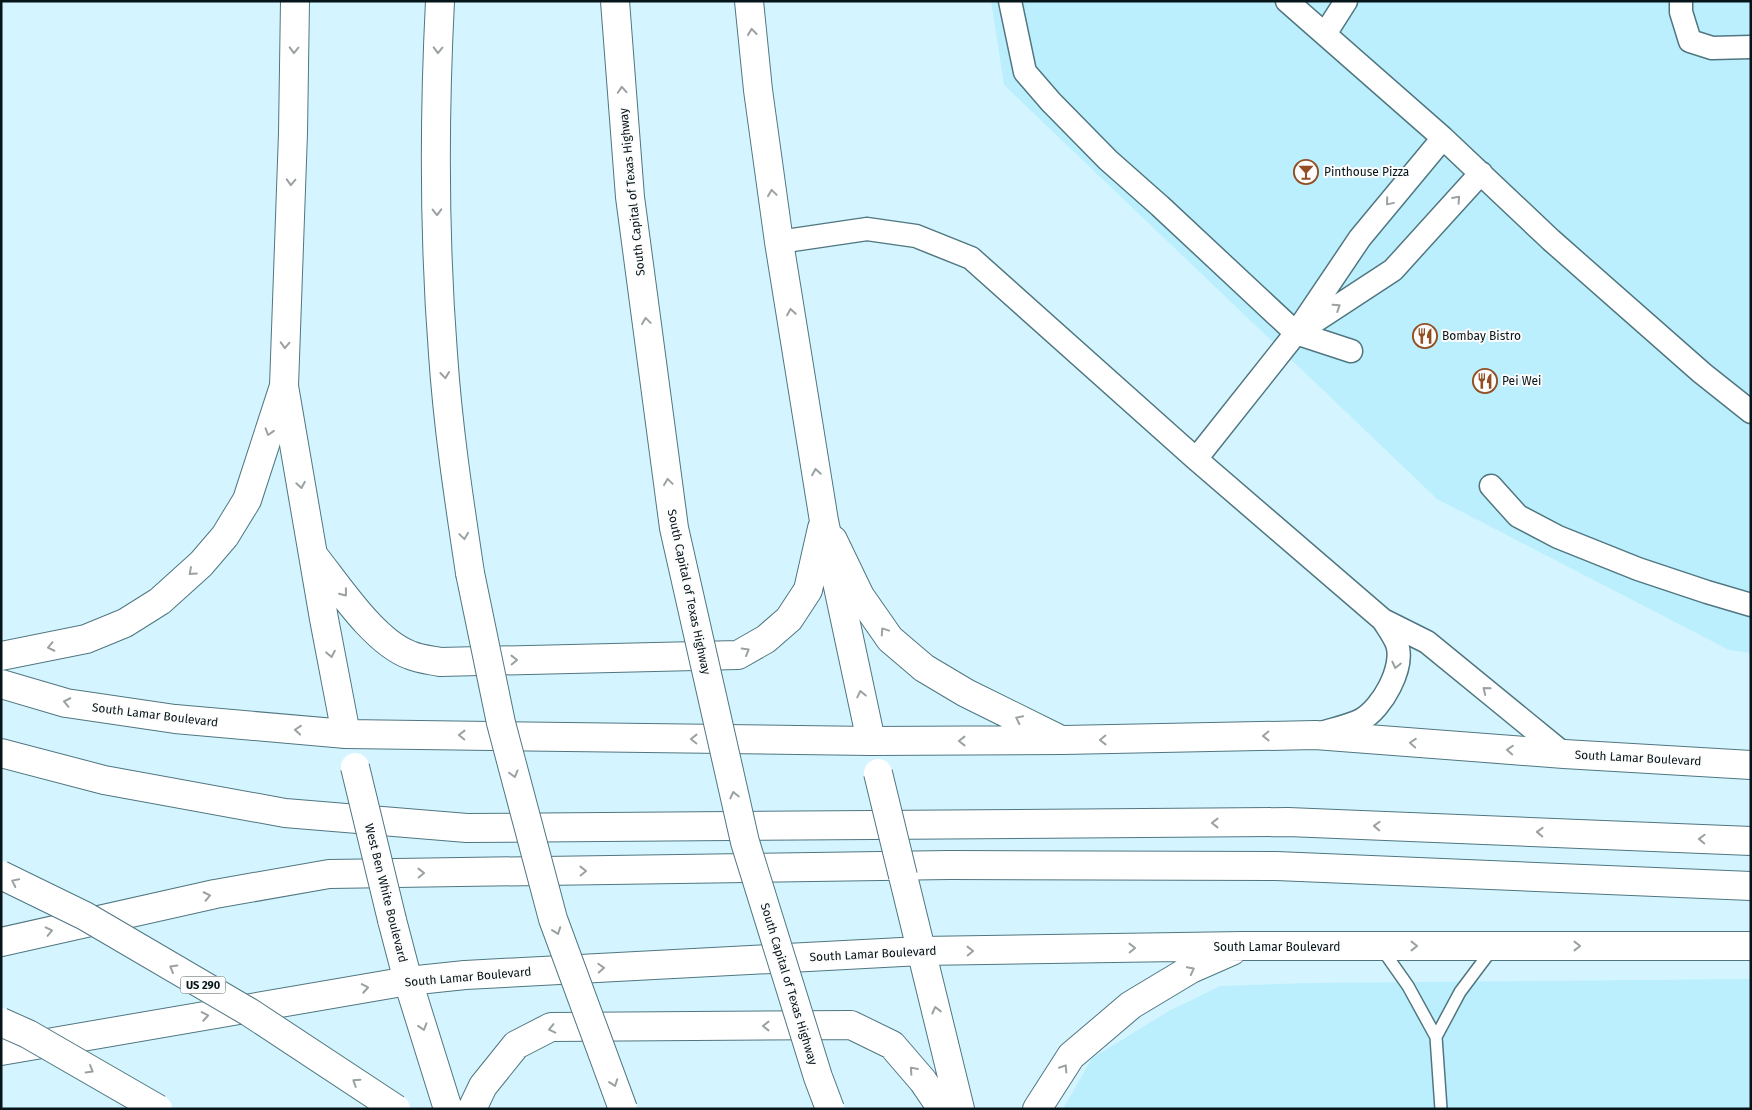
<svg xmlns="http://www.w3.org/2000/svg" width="1752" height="1110" viewBox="0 0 1752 1110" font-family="'Fira Sans',sans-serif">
<rect width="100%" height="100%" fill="#d4f5ff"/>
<path fill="#bceffe" d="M991,1h760v652l-22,-3 -292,-151 -433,-414z
M1751,979v130h-688l29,-51 77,-47 51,-25 87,-3z"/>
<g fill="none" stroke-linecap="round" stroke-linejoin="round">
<defs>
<path id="lane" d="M1382,949l26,37 28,51 5,72
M1436,1037l24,-45 33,-44"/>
<path id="street" d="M1010,1l15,71 26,30 57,58 52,46 136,127 55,18
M1287,1l156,137 108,102 151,133 49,39
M1681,1v11l9,29 22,7 39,-1
M1325,34l21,-33
M779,242l88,-13 49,7 55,22 225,201 187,161 44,22 137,112
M1306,327l87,-57 88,-97
M1196,459l100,-126 64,-95 83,-100
M1491,486l27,30 40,21 80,32 69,23 44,13
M1321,733c13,-4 28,-7 40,-13 21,-11 44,-53 36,-76 -3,-8 -9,-16 -14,-24"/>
<path id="secondary" d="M833,540l27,56 30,43 34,29 42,25 91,45
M1,656l85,-17 39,-16 35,-22 41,-37 24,-28 22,-36 37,-114
M1,684l65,19 109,16 171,15 525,7 192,-1 252,-5 249,19 187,11
M903,876l57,233
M392,920l16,61 40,128
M1,1051l407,-70 57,-6 456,-24 322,-5h508
M472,1109l11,-23 33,-41 35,-18 300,-2 41,20 31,36 19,28
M1037,1109l34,-53 60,-51 60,-36 41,-18"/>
<path id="highway" d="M295,1l-2,132 -9,253 40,233 22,115
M440,1c-6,118 -6,236 3,353 5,74 16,146 27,219
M749,1l9,89 21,152 45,279 47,220
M314,556c24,30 60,86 96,99 9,4 20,5 30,7l298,-7 28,-16 23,-20 19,-29 14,-62
M1,753l103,27 181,33 182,15 821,-6 463,19
M1,942l214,-48 114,-20 620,-9 327,1 475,20"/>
</defs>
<use href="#lane" stroke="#507680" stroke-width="14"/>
<use href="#street" stroke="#507680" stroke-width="25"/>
<use href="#secondary" stroke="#507680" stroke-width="30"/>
<use href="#highway" stroke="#507680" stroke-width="30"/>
<use href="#lane" stroke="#fff" stroke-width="11"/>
<use href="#street" stroke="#fff" stroke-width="22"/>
<use href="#secondary" stroke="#fff" stroke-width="28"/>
<use href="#highway" stroke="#fff" stroke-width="28"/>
<defs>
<path id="secondary-bridge" d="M355,767l37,153
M878,773l25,103"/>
<path id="highway-bridge" d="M615,1l15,196 44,331 71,314 73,235 12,32
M470,573l31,150 52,196 70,190
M1,875l84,41 164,96 147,97
M1,1022l27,12 130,75"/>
</defs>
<use href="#secondary-bridge" stroke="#507680" stroke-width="30" stroke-linecap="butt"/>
<use href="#highway-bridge" stroke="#507680" stroke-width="30" stroke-linecap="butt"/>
<use href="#secondary-bridge" stroke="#fff" stroke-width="28"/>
<use href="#highway-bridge" stroke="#fff" stroke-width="28"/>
</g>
<defs><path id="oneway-chevron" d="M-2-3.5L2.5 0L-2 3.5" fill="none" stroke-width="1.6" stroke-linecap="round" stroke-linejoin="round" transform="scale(1.25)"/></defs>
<g stroke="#9ba1a3">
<use href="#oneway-chevron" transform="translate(752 32) rotate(-96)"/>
<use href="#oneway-chevron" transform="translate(294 50) rotate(91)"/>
<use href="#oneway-chevron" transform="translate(438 50) rotate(91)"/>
<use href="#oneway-chevron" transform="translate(622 90) rotate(-94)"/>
<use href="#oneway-chevron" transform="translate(291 182) rotate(92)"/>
<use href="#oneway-chevron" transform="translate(772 193) rotate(-98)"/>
<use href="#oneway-chevron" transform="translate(1457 199) rotate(-48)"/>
<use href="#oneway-chevron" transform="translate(1389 202) rotate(130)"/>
<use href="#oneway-chevron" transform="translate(437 212) rotate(89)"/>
<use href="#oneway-chevron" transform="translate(1337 307) rotate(-33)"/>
<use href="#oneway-chevron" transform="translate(791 312) rotate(-99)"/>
<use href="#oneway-chevron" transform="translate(646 321) rotate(-98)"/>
<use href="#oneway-chevron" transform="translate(285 345) rotate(92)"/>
<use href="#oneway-chevron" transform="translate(445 375) rotate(84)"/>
<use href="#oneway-chevron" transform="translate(269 432) rotate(107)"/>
<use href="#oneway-chevron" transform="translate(816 472) rotate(-99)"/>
<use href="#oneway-chevron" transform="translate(668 482) rotate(-98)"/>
<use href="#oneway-chevron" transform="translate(301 485) rotate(80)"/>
<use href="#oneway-chevron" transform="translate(464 536) rotate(82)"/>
<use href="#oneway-chevron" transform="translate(192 572) rotate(138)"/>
<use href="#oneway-chevron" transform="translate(344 593) rotate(52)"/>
<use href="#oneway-chevron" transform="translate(884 631) rotate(-124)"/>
<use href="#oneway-chevron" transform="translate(51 647) rotate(168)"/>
<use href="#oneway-chevron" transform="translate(746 651) rotate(-30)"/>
<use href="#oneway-chevron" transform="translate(331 654) rotate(79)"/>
<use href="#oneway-chevron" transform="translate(514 660) rotate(-1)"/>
<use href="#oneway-chevron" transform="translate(1396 665) rotate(103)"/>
<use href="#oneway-chevron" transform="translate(1486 690) rotate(-141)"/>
<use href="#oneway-chevron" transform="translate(861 694) rotate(-102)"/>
<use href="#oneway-chevron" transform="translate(67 702) rotate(-168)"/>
<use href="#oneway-chevron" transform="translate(1019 719) rotate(-154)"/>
<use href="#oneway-chevron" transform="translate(298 730) rotate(-175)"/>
<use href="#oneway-chevron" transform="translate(462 735) rotate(-179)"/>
<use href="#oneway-chevron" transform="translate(1266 736) rotate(179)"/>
<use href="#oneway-chevron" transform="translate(694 739) rotate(-179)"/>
<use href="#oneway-chevron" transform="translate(1103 740) rotate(179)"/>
<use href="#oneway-chevron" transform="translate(962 741) rotate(180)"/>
<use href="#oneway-chevron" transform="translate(1413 743) rotate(-176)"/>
<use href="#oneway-chevron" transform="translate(1510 750) rotate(-176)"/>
<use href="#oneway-chevron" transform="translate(514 774) rotate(75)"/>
<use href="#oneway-chevron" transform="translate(734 795) rotate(-103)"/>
<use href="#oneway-chevron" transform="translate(1215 823) rotate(180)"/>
<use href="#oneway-chevron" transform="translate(1377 826) rotate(-178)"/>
<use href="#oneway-chevron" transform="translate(1540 832) rotate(-178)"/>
<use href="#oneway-chevron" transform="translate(1702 839) rotate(-178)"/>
<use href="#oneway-chevron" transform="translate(583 871) rotate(-1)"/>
<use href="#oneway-chevron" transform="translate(421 873) rotate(-1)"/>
<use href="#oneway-chevron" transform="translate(15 882) rotate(-154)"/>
<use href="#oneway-chevron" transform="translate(207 896) rotate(-12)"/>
<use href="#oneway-chevron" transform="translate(49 931) rotate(-13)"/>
<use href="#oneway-chevron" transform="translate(557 931) rotate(70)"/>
<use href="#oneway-chevron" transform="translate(1414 946)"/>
<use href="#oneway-chevron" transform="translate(1577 946)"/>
<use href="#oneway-chevron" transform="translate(1132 948) rotate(-1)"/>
<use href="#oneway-chevron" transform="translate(970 951) rotate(-1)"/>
<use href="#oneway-chevron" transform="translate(173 968) rotate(-150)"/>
<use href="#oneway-chevron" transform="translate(601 968) rotate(-3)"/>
<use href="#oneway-chevron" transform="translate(1191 970) rotate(-27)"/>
<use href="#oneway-chevron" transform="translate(365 988) rotate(-10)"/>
<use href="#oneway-chevron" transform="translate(936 1010) rotate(-104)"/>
<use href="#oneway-chevron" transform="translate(205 1016) rotate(-10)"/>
<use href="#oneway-chevron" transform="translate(766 1026) rotate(180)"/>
<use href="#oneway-chevron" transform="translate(423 1027) rotate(73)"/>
<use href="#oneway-chevron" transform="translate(552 1029) rotate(167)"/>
<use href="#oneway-chevron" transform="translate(1064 1068) rotate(-57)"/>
<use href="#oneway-chevron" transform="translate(90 1070) rotate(30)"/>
<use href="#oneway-chevron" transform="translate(913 1070) rotate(-131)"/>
<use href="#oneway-chevron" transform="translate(356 1082) rotate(-147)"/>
<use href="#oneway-chevron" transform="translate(614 1083) rotate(70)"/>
</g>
<defs>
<symbol id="bar-ring" viewBox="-11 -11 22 22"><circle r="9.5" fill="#fcfcfc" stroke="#924e21" stroke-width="1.5"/><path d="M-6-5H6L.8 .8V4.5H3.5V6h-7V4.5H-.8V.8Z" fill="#924e21"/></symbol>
<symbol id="restaurant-ring" viewBox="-11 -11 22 22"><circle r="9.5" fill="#fcfcfc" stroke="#924e21" stroke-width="1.5"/><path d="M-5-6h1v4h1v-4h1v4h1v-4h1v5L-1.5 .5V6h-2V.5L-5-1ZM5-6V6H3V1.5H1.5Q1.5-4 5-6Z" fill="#924e21"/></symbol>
</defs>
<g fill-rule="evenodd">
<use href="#bar-ring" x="1292" y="158" width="28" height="28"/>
<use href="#restaurant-ring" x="1411" y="322" width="28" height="28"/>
<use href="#restaurant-ring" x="1471" y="367" width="28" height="28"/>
</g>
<g text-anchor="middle" stroke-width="4" stroke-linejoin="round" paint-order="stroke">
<rect fill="#fcfcfc" stroke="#505a5d" stroke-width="1" x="180.5" y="976.5" width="45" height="17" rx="4"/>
<g font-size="11" font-weight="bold" fill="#061519">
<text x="203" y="989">US 290</text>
</g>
<g font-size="12" fill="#061519" stroke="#fcfcfc" text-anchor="start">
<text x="1324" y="176">Pinthouse Pizza</text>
<text x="1442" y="340">Bombay Bistro</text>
<text x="1502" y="385">Pei Wei</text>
</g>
<g font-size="12" fill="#061519" stroke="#fcfcfc">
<text transform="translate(632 192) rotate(-96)" y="4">South Capital of Texas Highway</text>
<text transform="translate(689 592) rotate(78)" y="4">South Capital of Texas Highway</text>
<text transform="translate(155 715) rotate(7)" y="4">South Lamar Boulevard</text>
<text transform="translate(1638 758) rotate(3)" y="4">South Lamar Boulevard</text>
<text transform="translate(386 893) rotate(76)" y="4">West Ben White Boulevard</text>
<text x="1277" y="951">South Lamar Boulevard</text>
<text transform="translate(873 954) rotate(-3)" y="4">South Lamar Boulevard</text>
<text transform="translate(468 977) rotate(-5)" y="4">South Lamar Boulevard</text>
<text transform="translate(789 984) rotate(73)" y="4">South Capital of Texas Highway</text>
</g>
</g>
<rect width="1752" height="1110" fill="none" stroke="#061519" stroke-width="5"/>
</svg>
